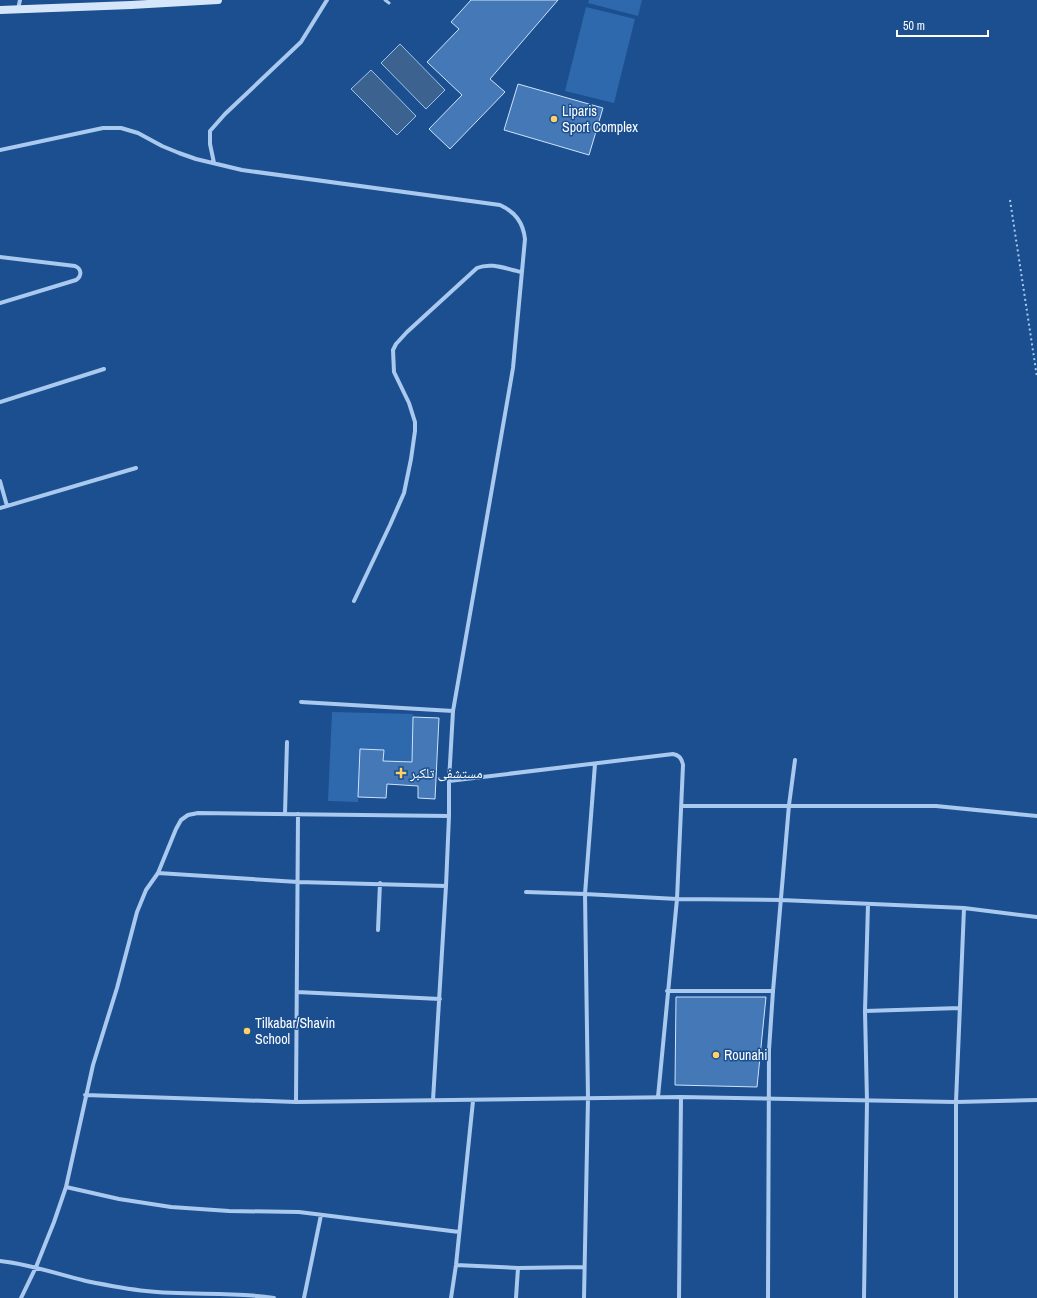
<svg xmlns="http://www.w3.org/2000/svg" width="1037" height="1298" viewBox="0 0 1037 1298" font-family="'Archivo Narrow','Noto Naskh Arabic',sans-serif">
<rect width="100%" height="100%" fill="#1b4f8f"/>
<path fill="#2e69ad" d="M589,0h53l-4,16 -50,-13z
M586,7l49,12 -21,84 -49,-12z
M332,712l81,2 -1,48 -29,-1 1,-11 -24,-1 -2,53 -30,-1z"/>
<path fill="#3c6290" stroke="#9cc4f0" d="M400,44l45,46 -19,19 -45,-46z
M371,70l45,46 -19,19 -46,-46z"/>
<path fill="#4478b7" stroke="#cfe3fa" d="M471,0h87l-68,79 15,13 -55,57 -21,-20 33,-34 -35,-33 32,-33 -8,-7z
M518,84l85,24 -14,47 -85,-25z
M413,717l26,1 -4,81 -17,-1v-12l-31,-2 -1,14 -28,-1 2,-48 24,1 -1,11 29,1z
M676,997h90l-9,90 -82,-2z"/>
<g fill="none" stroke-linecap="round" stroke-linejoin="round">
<path stroke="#a9c9ee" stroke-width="2" stroke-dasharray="2 3" stroke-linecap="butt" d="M1010,200l27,177"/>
<path stroke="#a9c9ee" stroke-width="3" d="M385,0l4,3"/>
<path stroke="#a9c9ee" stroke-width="4" d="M18,9l2,-9
M0,150l103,-22h18l17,5 24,13 17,7 17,6 46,11 258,35c15,7 23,17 25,34l-12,129 -5,29 -55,314 -4,70v35l-3,70 -13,214
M214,163l-4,-19v-13l15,-17 76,-72 26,-42
M0,257l75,9c7,3 7,10 1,14l-76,23
M0,402l104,-33
M0,481l7,25
M0,508l136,-40
M354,601l36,-76 14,-32 7,-34 4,-28v-9l-6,-19 -15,-31 -1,-22 3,-6 11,-12 70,-64c14,-6 29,1 44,4
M301,702l152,9
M449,781l224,-27c6,1 9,4 10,11l-6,134 -19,198
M681,806h255l101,10
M285,814l2,-72
M158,873l140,9 148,4
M526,892l59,2 92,5 104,1 183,8 73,9
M378,930l2,-47
M667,991h106
M297,992l143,7
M865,1011l95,-3
M85,1095l211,7 385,-5 275,5 81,-2
M296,1102l2,-288
M66,1187l53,12 52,8 58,4 70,1 160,20
M0,1261c29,3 57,13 86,20 20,4 40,8 60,10 43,5 85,0 128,7
M456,1265l62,3 66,-1
M21,1298l15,-31 18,-45 12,-35 27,-122 24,-77 20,-76 9,-22 12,-17 18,-44 5,-9 7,-5 10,-2 251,3
M304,1298l17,-83
M451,1298l5,-33 17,-164
M516,1298l2,-30
M584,1298l4,-200 -3,-204 10,-130
M679,1298l2,-201
M768,1298l1,-248 4,-59 16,-186 6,-45
M864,1298l3,-197 -2,-90 3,-107
M956,1298v-196l8,-194"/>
<path stroke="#d6e6fa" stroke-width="8" d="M0,10l131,-5 87,-5"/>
</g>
<g fill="#ffd166" stroke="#1b4f8f" stroke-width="1.5">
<circle cx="554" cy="119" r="4"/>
<path d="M399 767h4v4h4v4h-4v4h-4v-4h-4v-4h4z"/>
<circle cx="247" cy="1031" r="4"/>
<circle cx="716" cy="1055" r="4"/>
</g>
<g text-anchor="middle" stroke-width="3" stroke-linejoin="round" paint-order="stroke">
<g font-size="14" fill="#fff" stroke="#1b4f8f" text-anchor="start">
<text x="562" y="116">Liparis<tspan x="562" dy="16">Sport Complex</tspan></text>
<text x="410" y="778">مستشفى تلكبر</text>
<text x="255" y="1028">Tilkabar/Shavin<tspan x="255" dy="16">School</tspan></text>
<text x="724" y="1060">Rounahi</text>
</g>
</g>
<path d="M897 30v6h91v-6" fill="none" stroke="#ffffff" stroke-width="2"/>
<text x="903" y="30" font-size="12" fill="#ffffff" stroke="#1b4f8f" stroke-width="3" paint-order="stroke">50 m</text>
</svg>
